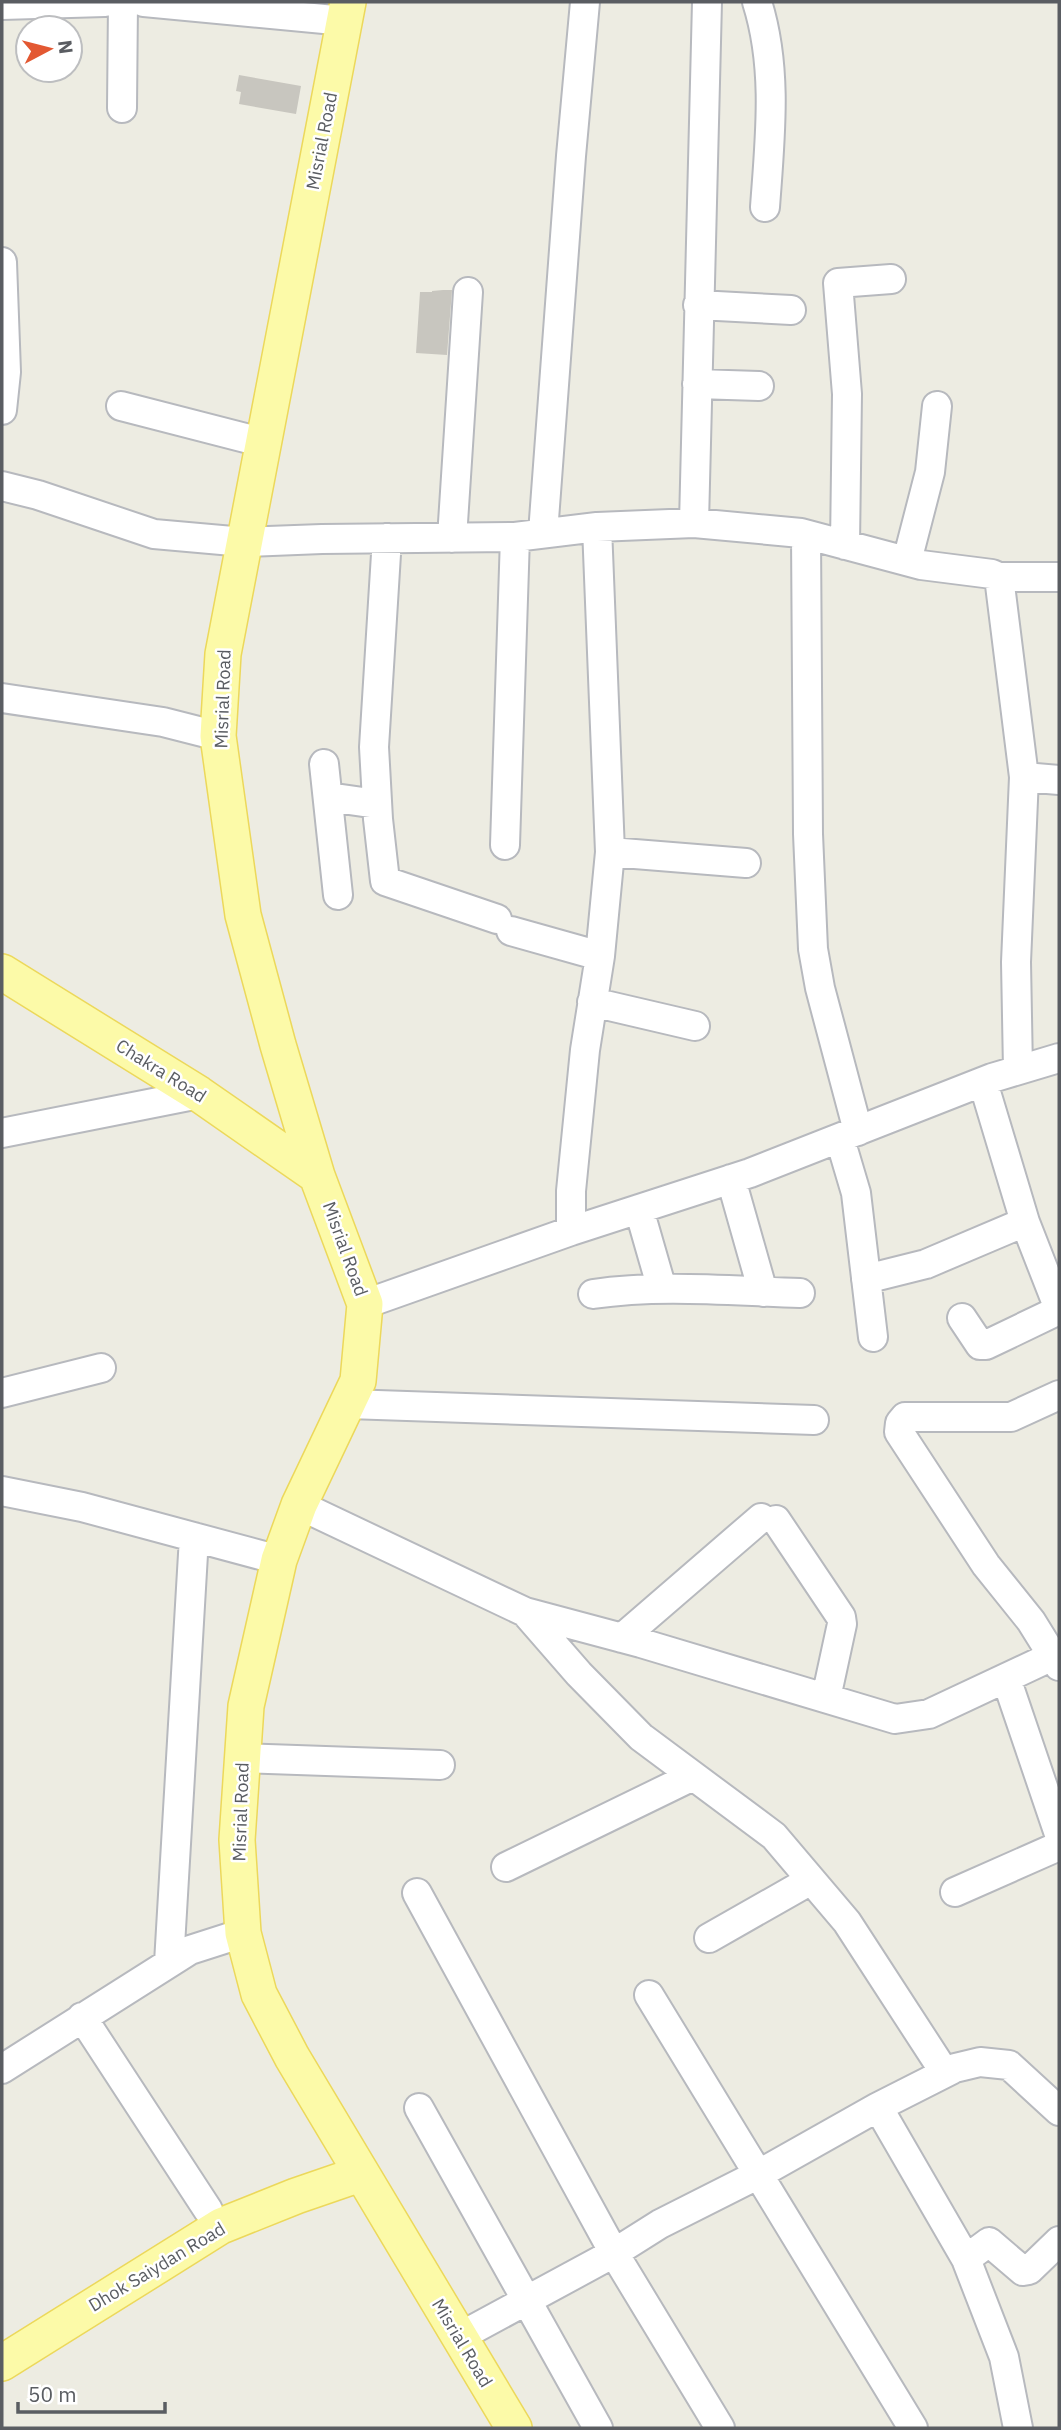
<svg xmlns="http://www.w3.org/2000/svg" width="1061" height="2430" viewBox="0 0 1061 2430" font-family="'IBM Plex Sans',sans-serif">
<rect width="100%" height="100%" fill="#edece2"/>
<path fill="#c8c6bf" d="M239,75l62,11 -5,28 -57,-10 2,-12 -5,-1z
M443,290h9l-5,65 -31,-2 4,-61h12v-1z"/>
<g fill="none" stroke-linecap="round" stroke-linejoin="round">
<defs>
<path id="minor" d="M144,2l201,19
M757,2c21,66 13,136 8,205
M2,5l103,-3
M122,108l1,-106
M2,262l4,110 -4,38
M698,305l93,5
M697,384l62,2
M121,406l144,37
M2,486l36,9 116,39 90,8 78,-3 193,-2 82,-10 97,-4 107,10 120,32 71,9 7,3h60
M694,523l13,-521
M543,533l28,-377 14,-154
M806,535l2,299 5,115 7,39 38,143
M387,538l-13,209 4,72 7,62 112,38
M452,538l16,-246
M845,545l2,-151 -9,-111 53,-4
M907,561l23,-89 7,-66
M999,577l25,200 -8,185 2,108
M2,698l161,24 55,14
M324,764l14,131
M1024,777l35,3
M328,797l49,7
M505,845l10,-308
M610,852l136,11
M511,931l89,25
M592,1002l103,24
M983,1082l42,140 34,87
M2,1133l197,-39
M840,1139l16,54 17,144
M731,1179l32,113
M639,1209l23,80
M571,1231v-40l14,-141 15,-94 10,-104 -13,-325
M866,1279l60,-15 99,-42
M593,1294c68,-10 138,-3 207,-1
M365,1304l206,-73 179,-58 242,-95 67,-20
M962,1318l18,27h6l73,-35
M2,1393l99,-25
M1059,1395l-48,22h-106l-5,6 -1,9 87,133 45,56 28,45
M348,1404l466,16
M2,1491l80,16 197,53
M299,1505l226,107 116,31 254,76 34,-5 130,-61
M776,1520l65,97 1,7 -16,74
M525,1612l54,62 62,63 133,99 73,86 98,151
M622,1638l139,-120
M1006,1678l53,156
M243,1758l197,7
M506,1867l187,-91
M955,1892l104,-46
M417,1893l197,360 106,175
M709,1938l102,-58
M169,1963l25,-426
M649,1995l264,433
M82,2017l126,193
M2,2069l188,-119 53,-17
M878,2107l88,152 38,98 14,71
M419,2108l179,320
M966,2259l23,-17 34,29 6,-1 30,-29
M459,2337l155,-84 46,-29 99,-50 119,-67 77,-39 25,-6 29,3 50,46"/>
<path id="major" d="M348,2l-125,652 -5,82 25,179 35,130 39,131 48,128 -7,77 -59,124 -20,55 -33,146 -9,134 6,93 16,61 33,63 222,371
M2,972l197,122 118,82
M2,2363l219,-137 75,-30 64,-22"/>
</defs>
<use href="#minor" stroke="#b7b9be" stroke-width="32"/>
<use href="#major" stroke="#ecd85b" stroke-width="38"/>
<use href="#minor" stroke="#fff" stroke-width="28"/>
<use href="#major" stroke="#fcfaa8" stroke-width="35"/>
</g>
<g text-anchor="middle" stroke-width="5" stroke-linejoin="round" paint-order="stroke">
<g font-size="18" fill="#5a5d62" stroke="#fff">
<text transform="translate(322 141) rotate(-79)" y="6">Misrial Road</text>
<text transform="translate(223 699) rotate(-88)" y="6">Misrial Road</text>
<text transform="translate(161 1071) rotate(32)" y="6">Chakra Road</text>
<text transform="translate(345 1249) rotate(70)" y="6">Misrial Road</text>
<text transform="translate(241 1812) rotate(-88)" y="6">Misrial Road</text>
<text transform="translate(157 2267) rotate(-31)" y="6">Dhok Saiydan Road</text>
<text transform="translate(462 2343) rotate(59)" y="6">Misrial Road</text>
</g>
</g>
<rect width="1061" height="2430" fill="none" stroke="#5a5d62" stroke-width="7"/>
<g transform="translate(49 49) rotate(83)"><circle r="33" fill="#ffffff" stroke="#bdbec0" stroke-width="2"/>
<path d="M0-5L12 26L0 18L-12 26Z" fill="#e35832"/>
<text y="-10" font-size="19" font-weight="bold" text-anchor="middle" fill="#5a5d62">N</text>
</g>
<path d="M18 2402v10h147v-10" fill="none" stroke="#5a5d62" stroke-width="3.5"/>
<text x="28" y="2402" font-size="21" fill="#5a5d62" stroke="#ffffff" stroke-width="5" paint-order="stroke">50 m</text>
</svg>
